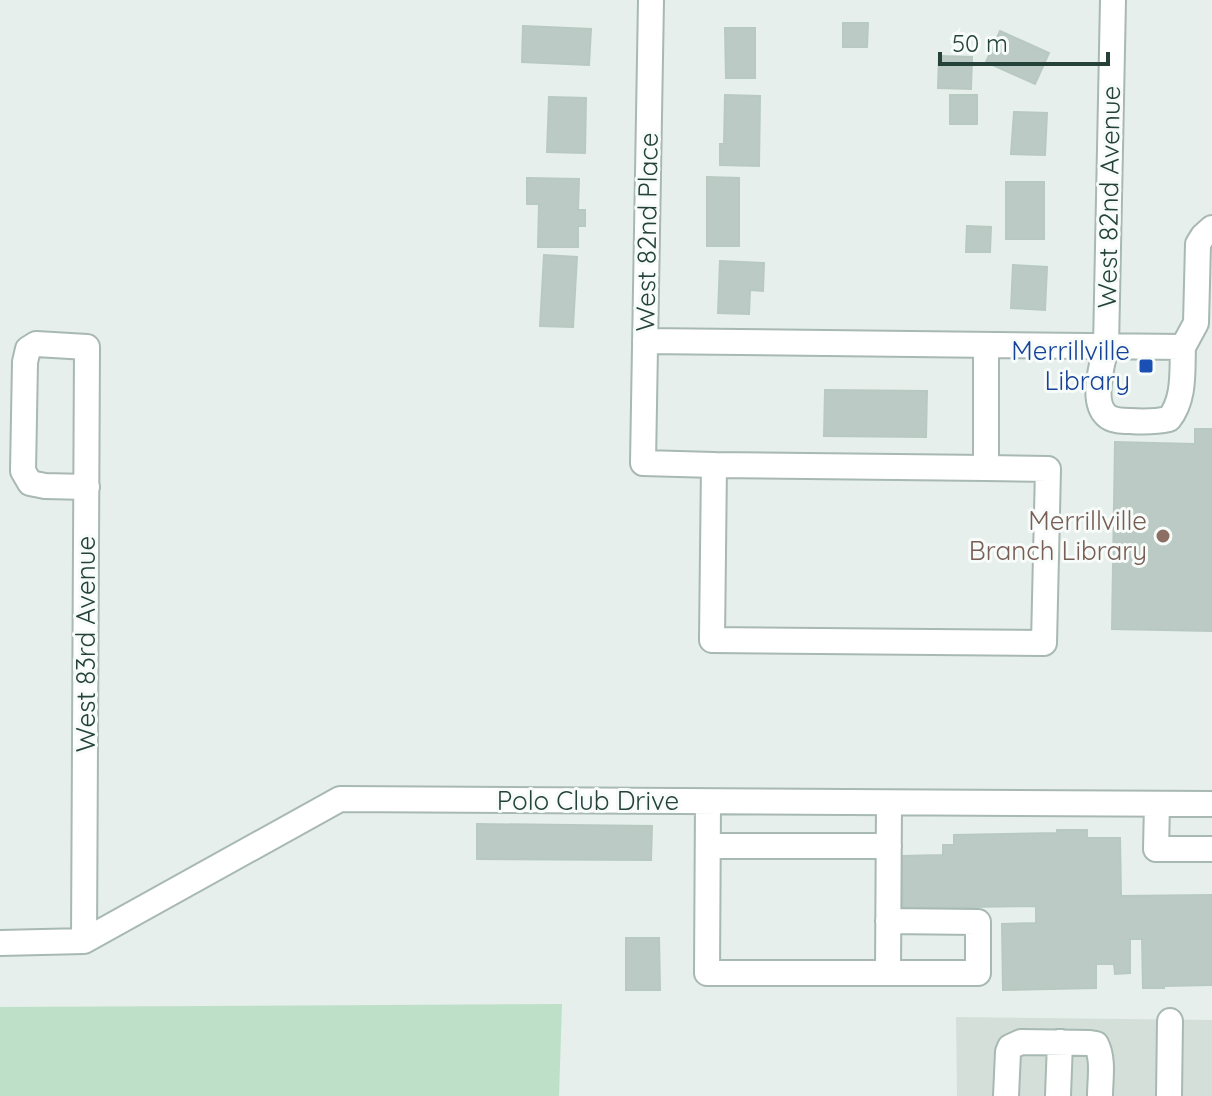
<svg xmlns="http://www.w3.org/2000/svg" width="1212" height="1096" viewBox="0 0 1212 1096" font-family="Quicksand,sans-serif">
<rect width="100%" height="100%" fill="#e6efeb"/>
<path fill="#d4dfda" d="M956,1017l256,3v76h-255z"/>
<path fill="#bfe0c8" d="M562,1004l-3,92h-559v-89z"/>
<path fill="#bbcac4" stroke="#b8c9c2" stroke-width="2" d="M843,23h25l-1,24h-24z
M523,26l68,3 -2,36 -67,-3z
M725,28h30v50h-29z
M1000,31l49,22 -14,31 -49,-22z
M939,56l33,1 -1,32 -33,-1z
M725,95l35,1 -1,70 -39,-1v-21h4z
M950,95h27v29h-27z
M549,97l37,1 -1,55 -38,-1z
M1014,112l33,1 -2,42 -34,-1z
M707,177l32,1v68h-32z
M527,178l52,1 -1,31h7v16h-7v21h-40l1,-43h-12z
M1006,182h38v57h-38z
M967,226l24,1 -1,25h-24z
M544,255l33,2 -4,70 -33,-1z
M720,261l44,2 -1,28 -13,-1 -1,24 -31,-1z
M1013,265l34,2 -2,43 -34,-2z
M825,390l102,1 -1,46 -102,-1z
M1195,429h17v202l-100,-2 3,-187 80,2z
M477,824l175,2 -1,34 -174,-1z
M1057,830h30v8h33l1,58 91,-1v90l-48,1v2h-21l-1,-49h-12v34l-15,1 -1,-10h-18v24l-93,2 -1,-66 34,-1v-17l-133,2 -1,-52 41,-1v-10h11v-10l103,-2z
M626,938h33l1,52h-34z"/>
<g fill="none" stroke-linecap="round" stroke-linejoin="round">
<defs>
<path id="minor" d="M651,0l-8,463 71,2
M1113,0l-7,347c-4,18 -15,54 0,68 6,6 16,6 24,6 14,1 25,1 39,-2 16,-20 13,-47 14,-72
M645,341l538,6 13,-24 2,-79 5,-8 9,-8
M986,345v123l62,1 -4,174 -332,-3 2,-175 272,3
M708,802l-1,171h181l1,-170
M1157,804l-1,45h56
M708,846h181
M84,941l3,-594 -51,-3 -8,5 -3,13 -2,109 7,12 15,3 42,1
M0,943l84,-2 256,-142 872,5
M888,973h90v-51l-90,-1
M1006,1096l2,-44 2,-5 11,-5 69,1 6,1c8,15 4,36 4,52
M1058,1096l2,-54
M1169,1096l1,-75"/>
</defs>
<use href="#minor" stroke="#a8b8b2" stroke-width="28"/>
<use href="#minor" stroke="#fff" stroke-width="24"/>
</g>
<rect fill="#1a4fb4" stroke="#f7fbf9" stroke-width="3" x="1138" y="358" width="16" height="16" rx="4"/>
<circle fill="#8d6e63" stroke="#f7fbf9" stroke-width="3" cx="1163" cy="536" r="8"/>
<g text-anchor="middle" stroke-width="6" stroke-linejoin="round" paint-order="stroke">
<g font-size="26" fill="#24423a" stroke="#f7fbf9">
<text transform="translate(1109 197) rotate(-89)" y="9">West 82nd Avenue</text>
<text transform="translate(647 232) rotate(-89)" y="9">West 82nd Place</text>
<text transform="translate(86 644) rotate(-90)" y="9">West 83rd Avenue</text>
<text x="588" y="810">Polo Club Drive</text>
</g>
<g font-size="26" fill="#164399" stroke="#f7fbf9" text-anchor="end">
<text x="1130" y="360">Merrillville<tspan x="1130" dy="30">Library</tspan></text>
</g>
<g font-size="26" fill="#785e54" stroke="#f7fbf9" text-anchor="end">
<text x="1147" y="530">Merrillville<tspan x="1147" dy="30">Branch Library</tspan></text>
</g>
</g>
<path d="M940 52v12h168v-12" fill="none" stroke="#24423a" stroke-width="4"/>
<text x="952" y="52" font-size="24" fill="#24423a" stroke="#f7fbf9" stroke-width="6" paint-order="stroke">50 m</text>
</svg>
